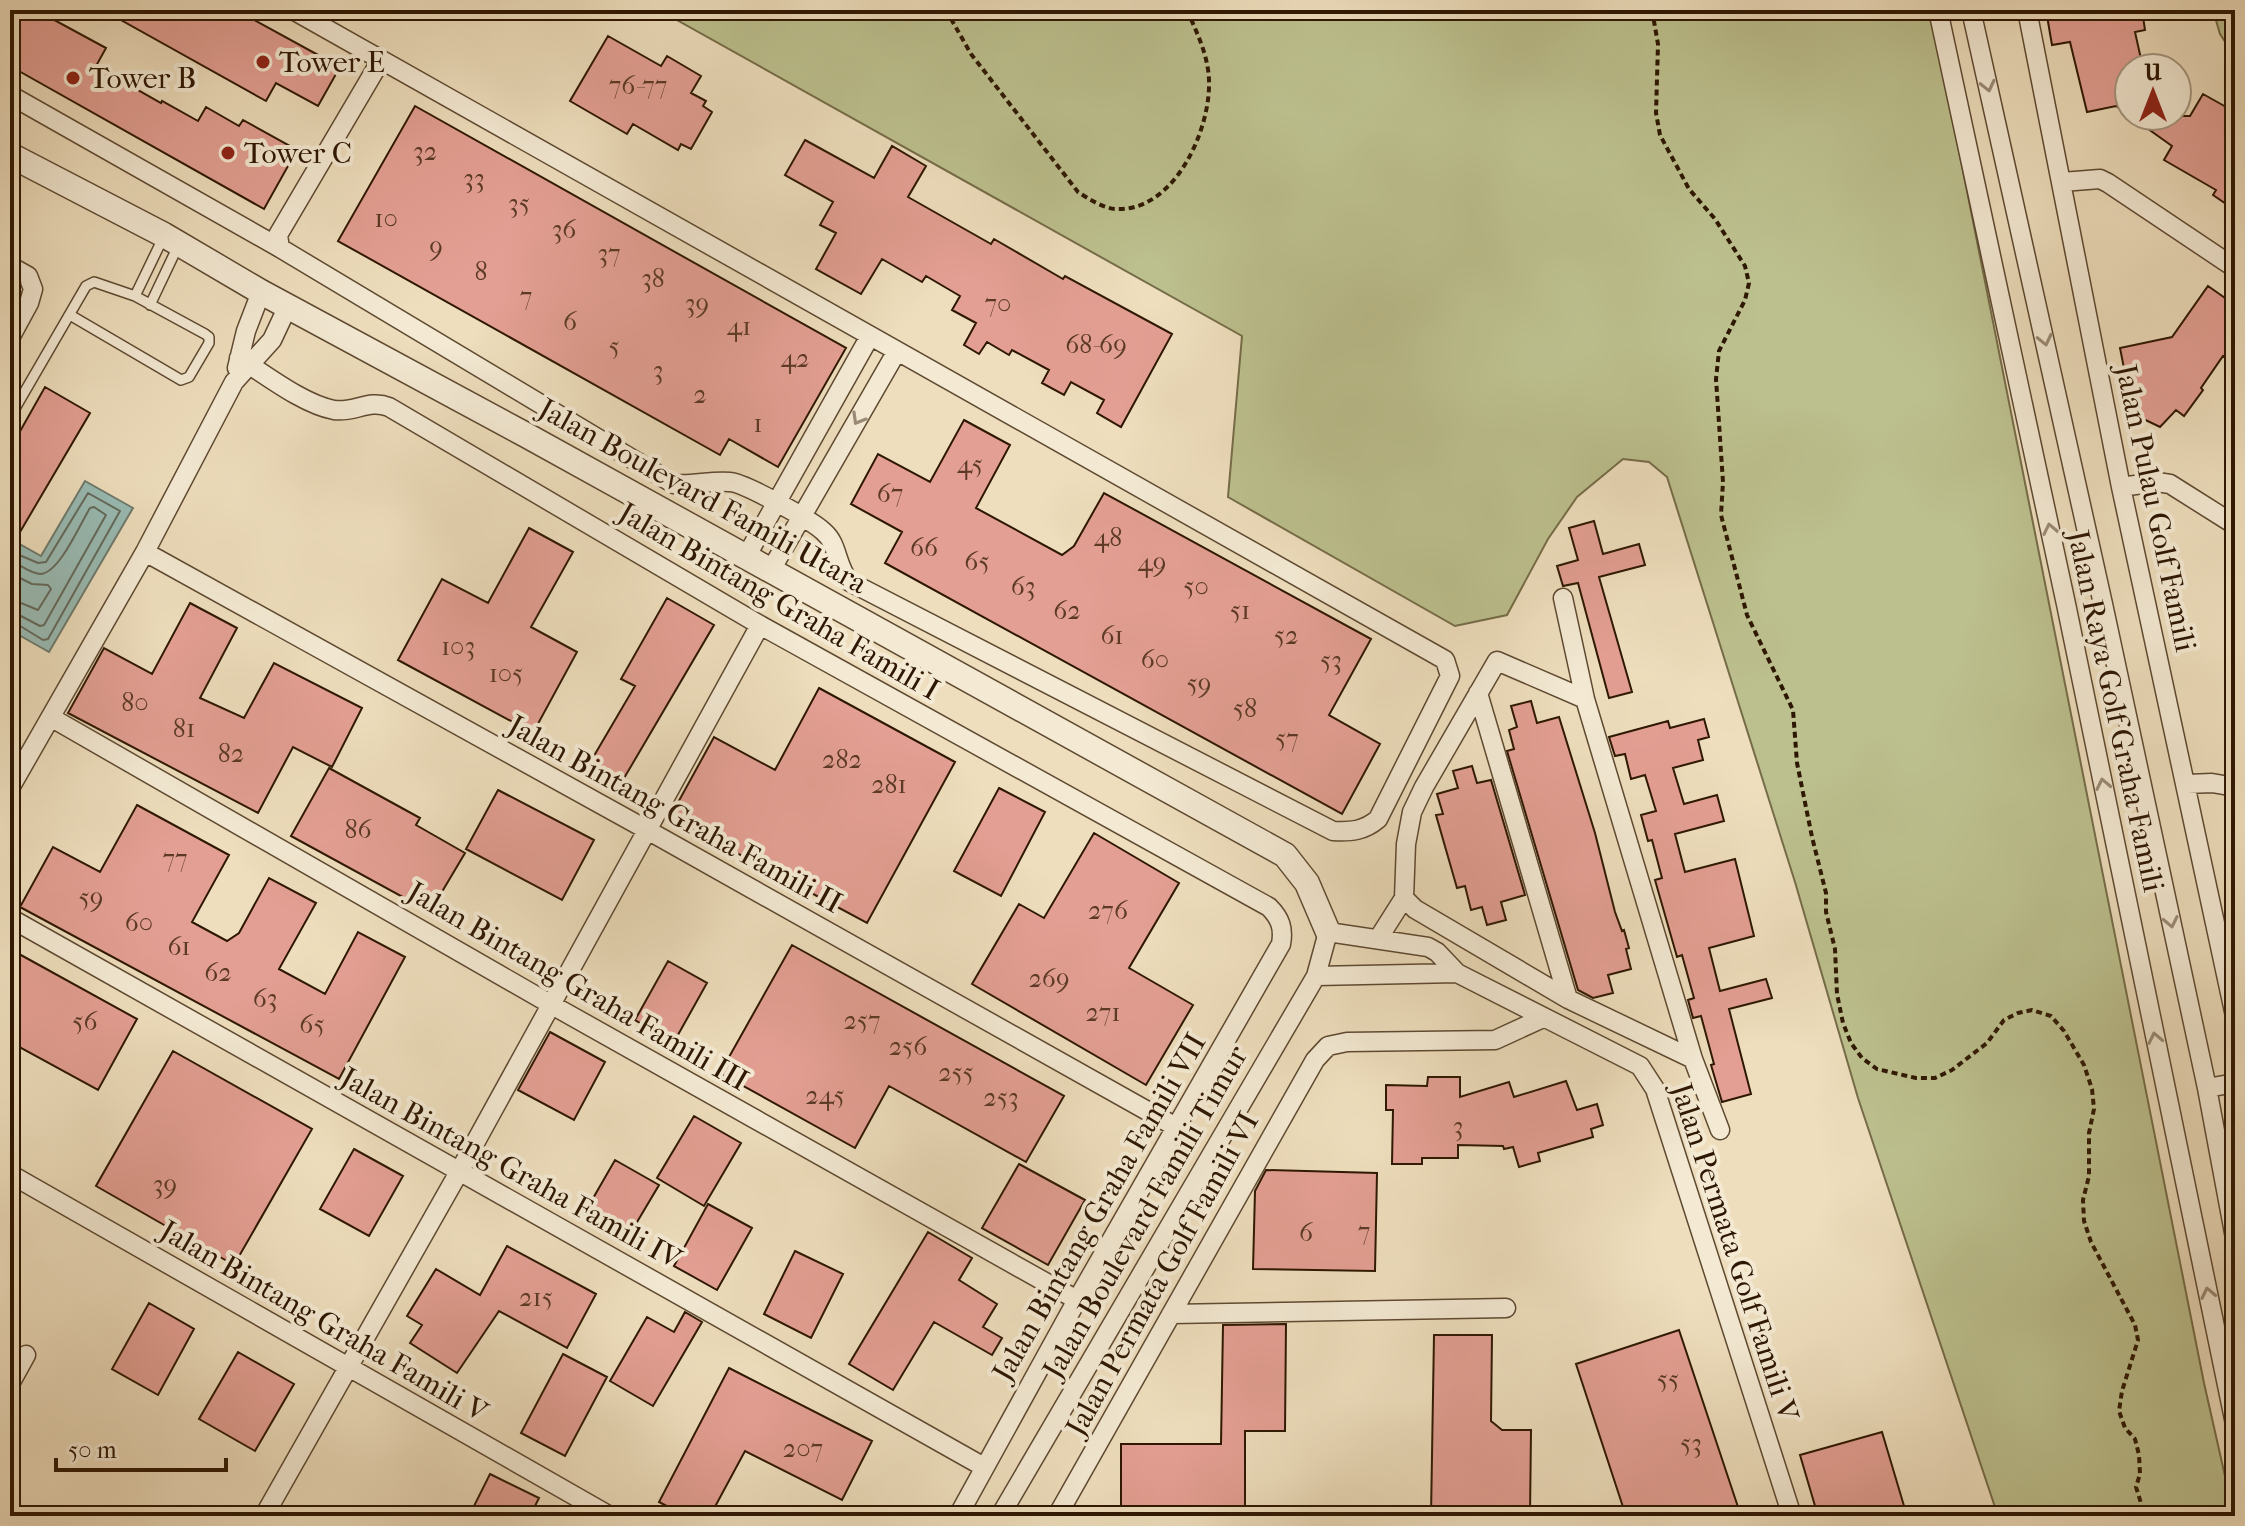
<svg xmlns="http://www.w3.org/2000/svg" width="2245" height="1526" viewBox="0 0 2245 1526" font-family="'IM FELL French Canon',serif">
<rect width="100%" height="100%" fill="#eedebd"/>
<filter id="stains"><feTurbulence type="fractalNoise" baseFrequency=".0025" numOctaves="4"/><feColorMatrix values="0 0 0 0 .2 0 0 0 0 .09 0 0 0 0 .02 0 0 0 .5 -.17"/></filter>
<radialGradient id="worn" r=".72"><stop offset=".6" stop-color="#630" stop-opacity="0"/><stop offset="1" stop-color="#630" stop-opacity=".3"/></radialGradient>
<path fill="#bcc08e" stroke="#756c48" stroke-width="2" d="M659,10h1272l273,1373 30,133h-236l-140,-418 -63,-216 -128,-405 -18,-15 -26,-3 -46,38 -29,42 -41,76 -52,11 -227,-129 14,-161z
M2213,10h22v47l-15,-23z"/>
<path fill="#99bcb5" stroke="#6e7a6d" stroke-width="2" d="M85,481l48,27 -84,144 -39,-22v-81l4,-8 27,15z"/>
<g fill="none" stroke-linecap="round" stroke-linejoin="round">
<path stroke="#646a5c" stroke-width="2" d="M10,561c10,3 19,12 30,13 19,0 40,-50 50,-66l4,-1 12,8 -62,110 -4,1 -21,-11 -9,-1
M10,573l22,11 16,1 3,4 -13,21 -17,-7 -11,-1
M10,624h7l26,16 5,-1 72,-128 -32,-18 -42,69 -8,1 -28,-12"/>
</g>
<path fill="#e39f93" stroke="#2e1702" stroke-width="2" d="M22,10h14l70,38 -10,18 65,37 1,-2 36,20 8,-14 33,19 4,-6 54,30 -33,59 -254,-143v-35z
M103,10h133l104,57 -22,39 -42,-23 -10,18z
M2046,10h96l3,20 -10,2 8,36h-14v47l-13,-9 -29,6 -17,-70 -18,3z
M608,36l53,30 6,-10 34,20 -10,17 15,8 -3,5 9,6 -21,37 -10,-5 -3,6 -45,-26 -6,10 -57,-33z
M2203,94l32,18v98l-22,-15 3,-5 -52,-30 8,-14 -42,-30h60z
M415,106l431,242 -68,119 -49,-28 -9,16 -382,-214z
M805,140l69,38 18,-32 34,20 -18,31 83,47 3,-5 69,40 2,-3 107,58 -51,93 -24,-14 7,-13 -33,-18 -7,13 -22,-12 7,-13 -37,-20 -3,5 -22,-13 -8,12 -15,-9 12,-22 -24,-13 8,-14 -34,-20 -4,6 -40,-23 -21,35 -45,-25 20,-36 -16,-8 13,-23 -48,-27z
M2208,286l27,19v59l-12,-8 -22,32 2,2 -19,26 -8,-6 -16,17 -27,-13 -13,-66 52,-11z
M45,387l45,26 -80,136v-100z
M964,420l46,25 -34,63 86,47 12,-9 30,-53 267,146 -42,76 51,29 -38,70 -457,-251 17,-31 -51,-28 27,-50 52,28z
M1594,521l9,33 36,-10 6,21 -46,12 33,115 -23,6 -31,-115 -15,3 -6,-20 21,-6 -9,-32z
M529,528l44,24 -42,75 46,25 -44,81 -135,-73 44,-81 46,24z
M667,598l47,27 -94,160 -32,-19 47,-80 -14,-7z
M190,603l47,25 -37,70 44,20 30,-55 88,45 -30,59 -39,-20 -35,66 -190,-100 36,-65 48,26z
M819,688l136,74 -88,161 -197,-106 44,-80 61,33z
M1531,701l6,22 22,-6 36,116 20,79 7,19 2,-1 5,18 -3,1 5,20 -23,6 5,18 -20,5 -15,-8 -71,-239 7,-2 -5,-19 8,-3 -6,-21z
M1704,719l5,18 -11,3 5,20 -30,8 11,36 33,-9 7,26 -49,13 10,38 50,-13 19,77 -45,12 11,43 46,-12 6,19 -43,11 22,85 -29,8 -11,-37 3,-1 -13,-48 -8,2 -5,-18 6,-2 -12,-43 -5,2 -22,-77 7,-2 -10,-38 -4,1 -7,-26 15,-4 -11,-36 -14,4 -6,-25 -10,2 -6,-19 59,-16 2,7z
M1472,766l5,17 14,-3 34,115 -24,7 5,18 -19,5 -5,-18 -11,3 -6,-24 -8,2 -21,-73 7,-1 -6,-20 21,-6 -5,-17z
M329,768l91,50 -4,7 49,28 -35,59 -139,-76z
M999,788l46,24 -44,84 -47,-25z
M498,790l96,50 -32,60 -96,-51z
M137,805l92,50 -37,67 35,19 12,-8 30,-55 47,25 -37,66 46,25 33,-62 47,25 -66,122 -319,-172 33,-60 47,25z
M1094,833l85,50 -50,85 64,37 -47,80 -174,-101 47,-80 25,14z
M792,945l272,151 -38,66 -137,-76 -34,62 -135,-75z
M10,949l127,70 -39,71 -88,-48z
M668,961l39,22 -33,59 -39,-22z
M550,1032l55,30 -31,58 -56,-30z
M173,1051l139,78 -78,136 -138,-79z
M1428,1077h32v20l49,-15 5,15 52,-16 11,29 20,-6 6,21 -12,4 2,8 -55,16 2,8 -21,6 -6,-20 -9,2 -1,-3 -45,-1v13h-36v6h-30l1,-54h-7v-25l41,1z
M694,1116l47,27 -37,63 -47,-28z
M354,1149l49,27 -34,60 -49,-27z
M615,1160l44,25 -32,54 -43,-25z
M1019,1164l66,36 -37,65 -66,-37z
M1266,1170l111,3 -2,98 -122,-2 2,-78z
M708,1204l44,24 -35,62 -43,-24z
M928,1232l44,26 -13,22 38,24 -14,23 19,11 -10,17 -58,-33 -41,68 -44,-26z
M507,1246l89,48 -29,54 -68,-37 -42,62 -47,-30 12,-18 -15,-9 29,-47 44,26z
M795,1251l48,23 -32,64 -47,-24z
M149,1303l45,26 -36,66 -46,-26z
M685,1312l17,10 -49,84 -43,-25 37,-64 27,15z
M1286,1324l-1,107h-40v85h-124v-72h100l2,-119z
M1679,1330l62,186h-115l-50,-152z
M1434,1335h58l-1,86 11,9h29l-1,86h-99z
M238,1352l56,32 -39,67 -56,-32z
M563,1354l44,23 -42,79 -44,-23z
M729,1368l143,73 -30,59 -97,-49 -35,65h-24l-27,-14z
M1882,1432l25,84h-89l-18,-61z
M490,1474l49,24 -9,18h-61z"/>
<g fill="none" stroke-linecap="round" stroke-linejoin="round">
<defs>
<path id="service" d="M135,296l28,-58
M150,305l28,-59
M10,417l76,-131 8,-4 41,14 70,38 4,3v6l-20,34 -8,3 -111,-65"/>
<path id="minor" d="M1938,10l128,594 169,820
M1971,10l132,594 104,484 28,150
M2027,10l94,477 114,529
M10,95l270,153 394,236c19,2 37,-4 56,-2 15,1 83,39 94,50 15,13 12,36 26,50l483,249c18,1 31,0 45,-12l72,-143 -5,-16 -1152,-650
M2062,182l38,-3 8,4 127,85
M280,248l-2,-13 103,-175
M10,266l18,10 5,13 -4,14 -19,35
M239,358c27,17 64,46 95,52 20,3 35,-11 55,-3l371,218 509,282c11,11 15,21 12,37l-204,356 -119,216
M237,368l9,-37 15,-39
M2121,487l36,-5 13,2 65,41
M145,552l504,279 527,296
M746,557l124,-221
M771,570l126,-219
M1563,598l22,101 108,360 27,71
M1478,693l90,306 125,60
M52,718l500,287 525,295
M2187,784l25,-1 23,4
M10,788l135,-236 89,-170 38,-42 16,-34
M10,918l974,549
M1378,939l26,-41
M1316,976l141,-3
M1568,999l-153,-90 -11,-11 2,-54 6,-32 12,-25 73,-126 88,38
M2207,1088l28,-5
M10,1174l600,342
M1171,1314l335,-6
M10,1384l16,-29
M264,1516l195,-344 301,-547
M1000,1516l316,-540 12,-44 100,15 9,5 20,21 183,93 15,23 137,427
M1057,1516l258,-456 13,-14 19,-4 148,-2 48,-22"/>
<path id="tertiary" d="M10,155l154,80 97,57 265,143 759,420 22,28 21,49"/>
</defs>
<use href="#service" stroke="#5e4931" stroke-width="12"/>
<use href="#minor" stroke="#5e4931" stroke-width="21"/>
<use href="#tertiary" stroke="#5e4931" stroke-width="27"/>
<path stroke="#2e1702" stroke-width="4" stroke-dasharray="6 4" stroke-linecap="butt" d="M946,10l25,44 107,138c11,7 26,17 39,17 58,2 94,-80 92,-129 -1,-25 -12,-47 -22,-70
M1652,10l6,34 -2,69 4,22 29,54 26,30 30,47 4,17 -4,17 -26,51 -3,28 7,103 -2,33 26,100 46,95 4,53 15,74 14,56v19l9,37 2,45 6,29 8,20 11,15 15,11 39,9h19l17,-8 35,-27 17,-23 14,-7 14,-3 19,6 13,15 20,34 8,24 2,20 -5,24v43l-6,24 1,21 7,21 44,83 3,15 -16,51 -3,20 6,17 10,11 4,16 1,19 -4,13 9,29"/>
<use href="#service" stroke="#f4ead4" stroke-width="9"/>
<use href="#minor" stroke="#f4ead4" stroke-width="18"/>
<use href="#tertiary" stroke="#f4ead4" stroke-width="24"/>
</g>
<defs><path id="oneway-chevron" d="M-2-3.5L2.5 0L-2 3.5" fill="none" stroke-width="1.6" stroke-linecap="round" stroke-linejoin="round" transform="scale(2)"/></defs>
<g stroke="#9b8b76">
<use href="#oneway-chevron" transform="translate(1988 86) rotate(77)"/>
<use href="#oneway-chevron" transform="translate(2045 340) rotate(77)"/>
<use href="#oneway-chevron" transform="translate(858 419) rotate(120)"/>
<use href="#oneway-chevron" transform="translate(2050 529) rotate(-102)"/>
<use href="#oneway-chevron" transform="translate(2103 784) rotate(-102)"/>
<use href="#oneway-chevron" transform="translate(2171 922) rotate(78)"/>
<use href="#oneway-chevron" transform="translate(2155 1038) rotate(-102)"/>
<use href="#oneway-chevron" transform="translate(2208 1293) rotate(-102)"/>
</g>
<g fill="#8f2418" stroke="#f4ead4" stroke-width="3">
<circle cx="263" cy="62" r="8"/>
<circle cx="73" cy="78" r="8"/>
<circle cx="228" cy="153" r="8"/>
</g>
<g text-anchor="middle" stroke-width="8" stroke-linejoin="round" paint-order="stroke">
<g font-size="26" fill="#5b3926">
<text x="638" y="94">76-77</text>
<text x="425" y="160">32</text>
<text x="474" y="187">33</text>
<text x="519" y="212">35</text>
<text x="386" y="227">10</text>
<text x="564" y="238">36</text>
<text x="436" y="255">9</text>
<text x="609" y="262">37</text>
<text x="481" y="280">8</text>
<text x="653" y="287">38</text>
<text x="526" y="305">7</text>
<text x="697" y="312">39</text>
<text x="998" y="312">70</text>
<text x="570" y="330">6</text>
<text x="739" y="335">41</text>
<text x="1096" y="353">68-69</text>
<text x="614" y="355">5</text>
<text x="795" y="367">42</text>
<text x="658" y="379">3</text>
<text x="700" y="403">2</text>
<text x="758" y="432">1</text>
<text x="970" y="473">45</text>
<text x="890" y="502">67</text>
<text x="1108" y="546">48</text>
<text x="924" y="556">66</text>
<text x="977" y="570">65</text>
<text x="1152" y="571">49</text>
<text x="1023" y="595">63</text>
<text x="1196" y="595">50</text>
<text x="1067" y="619">62</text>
<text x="1240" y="619">51</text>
<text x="1112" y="644">61</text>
<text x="1286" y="644">52</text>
<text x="458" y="655">103</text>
<text x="1155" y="668">60</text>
<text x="1331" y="669">53</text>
<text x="506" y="682">105</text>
<text x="1199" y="692">59</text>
<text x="135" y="711">80</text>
<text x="1245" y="717">58</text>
<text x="184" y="737">81</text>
<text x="1287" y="747">57</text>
<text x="231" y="762">82</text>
<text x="842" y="768">282</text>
<text x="889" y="793">281</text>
<text x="358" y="838">86</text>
<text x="175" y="867">77</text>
<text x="91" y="906">59</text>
<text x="1108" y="919">276</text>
<text x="139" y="931">60</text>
<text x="179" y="955">61</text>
<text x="218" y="981">62</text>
<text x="1049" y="987">269</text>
<text x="265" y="1007">63</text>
<text x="1103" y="1021">271</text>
<text x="862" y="1029">257</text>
<text x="85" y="1030">56</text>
<text x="312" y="1033">65</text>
<text x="908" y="1055">256</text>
<text x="956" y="1081">255</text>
<text x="825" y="1104">245</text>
<text x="1001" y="1106">253</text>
<text x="1458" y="1135">3</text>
<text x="165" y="1193">39</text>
<text x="1364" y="1240">7</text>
<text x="1306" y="1241">6</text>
<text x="536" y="1306">215</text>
<text x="1668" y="1388">55</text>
<text x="1691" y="1452">53</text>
<text x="803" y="1457">207</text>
</g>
<g font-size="30" fill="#2e1702" stroke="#f4ead4" text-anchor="start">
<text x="279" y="72">Tower E</text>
<text x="89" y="88">Tower B</text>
<text x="244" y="163">Tower C</text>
</g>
<g font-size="30" fill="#2e1702" stroke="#f4ead4">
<text transform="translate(703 496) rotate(29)" y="10">Jalan Boulevard Famili Utara</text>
<text transform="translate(2156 508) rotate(78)" y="10">Jalan Pulau Golf Famili</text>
<text transform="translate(779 601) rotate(30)" y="10">Jalan Bintang Graha Famili I</text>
<text transform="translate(2116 711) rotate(78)" y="10">Jalan Raya Golf Graha Famili</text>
<text transform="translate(675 814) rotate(29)" y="10">Jalan Bintang Graha Famili II</text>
<text transform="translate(578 986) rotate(30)" y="10">Jalan Bintang Graha Famili III</text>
<text transform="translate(511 1168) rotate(29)" y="10">Jalan Bintang Graha Famili IV</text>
<text transform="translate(1099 1207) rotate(-60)" y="10">Jalan Bintang Graha Famili VII</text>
<text transform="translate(1145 1212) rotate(-60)" y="10">Jalan Boulevard Famili Timur</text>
<text transform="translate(1735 1252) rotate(72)" y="10">Jalan Permata Golf Famili V</text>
<text transform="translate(1162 1274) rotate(-61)" y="10">Jalan Permata Golf Famili VI</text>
<text transform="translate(324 1321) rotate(30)" y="10">Jalan Bintang Graha Famili V</text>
</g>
</g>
<rect width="2245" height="1526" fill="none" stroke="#eedebd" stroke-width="40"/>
<rect x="12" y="12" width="2221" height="1502" fill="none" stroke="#2e1702" stroke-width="4"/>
<rect x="20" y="20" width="2205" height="1486" fill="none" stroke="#2e1702" stroke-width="2"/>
<g transform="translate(2153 92)"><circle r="38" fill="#f4ead4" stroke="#a59680" stroke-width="2"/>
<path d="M0-6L14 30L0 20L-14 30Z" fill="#8f2418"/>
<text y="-12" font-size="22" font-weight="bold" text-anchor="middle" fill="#2e1702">U</text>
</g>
<path d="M56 1458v12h170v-12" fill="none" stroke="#2e1702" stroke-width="4"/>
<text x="68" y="1458" font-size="24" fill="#2e1702" stroke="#f4ead4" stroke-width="6" paint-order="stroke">50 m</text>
<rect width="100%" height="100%" filter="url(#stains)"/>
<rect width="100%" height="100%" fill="url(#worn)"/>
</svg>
